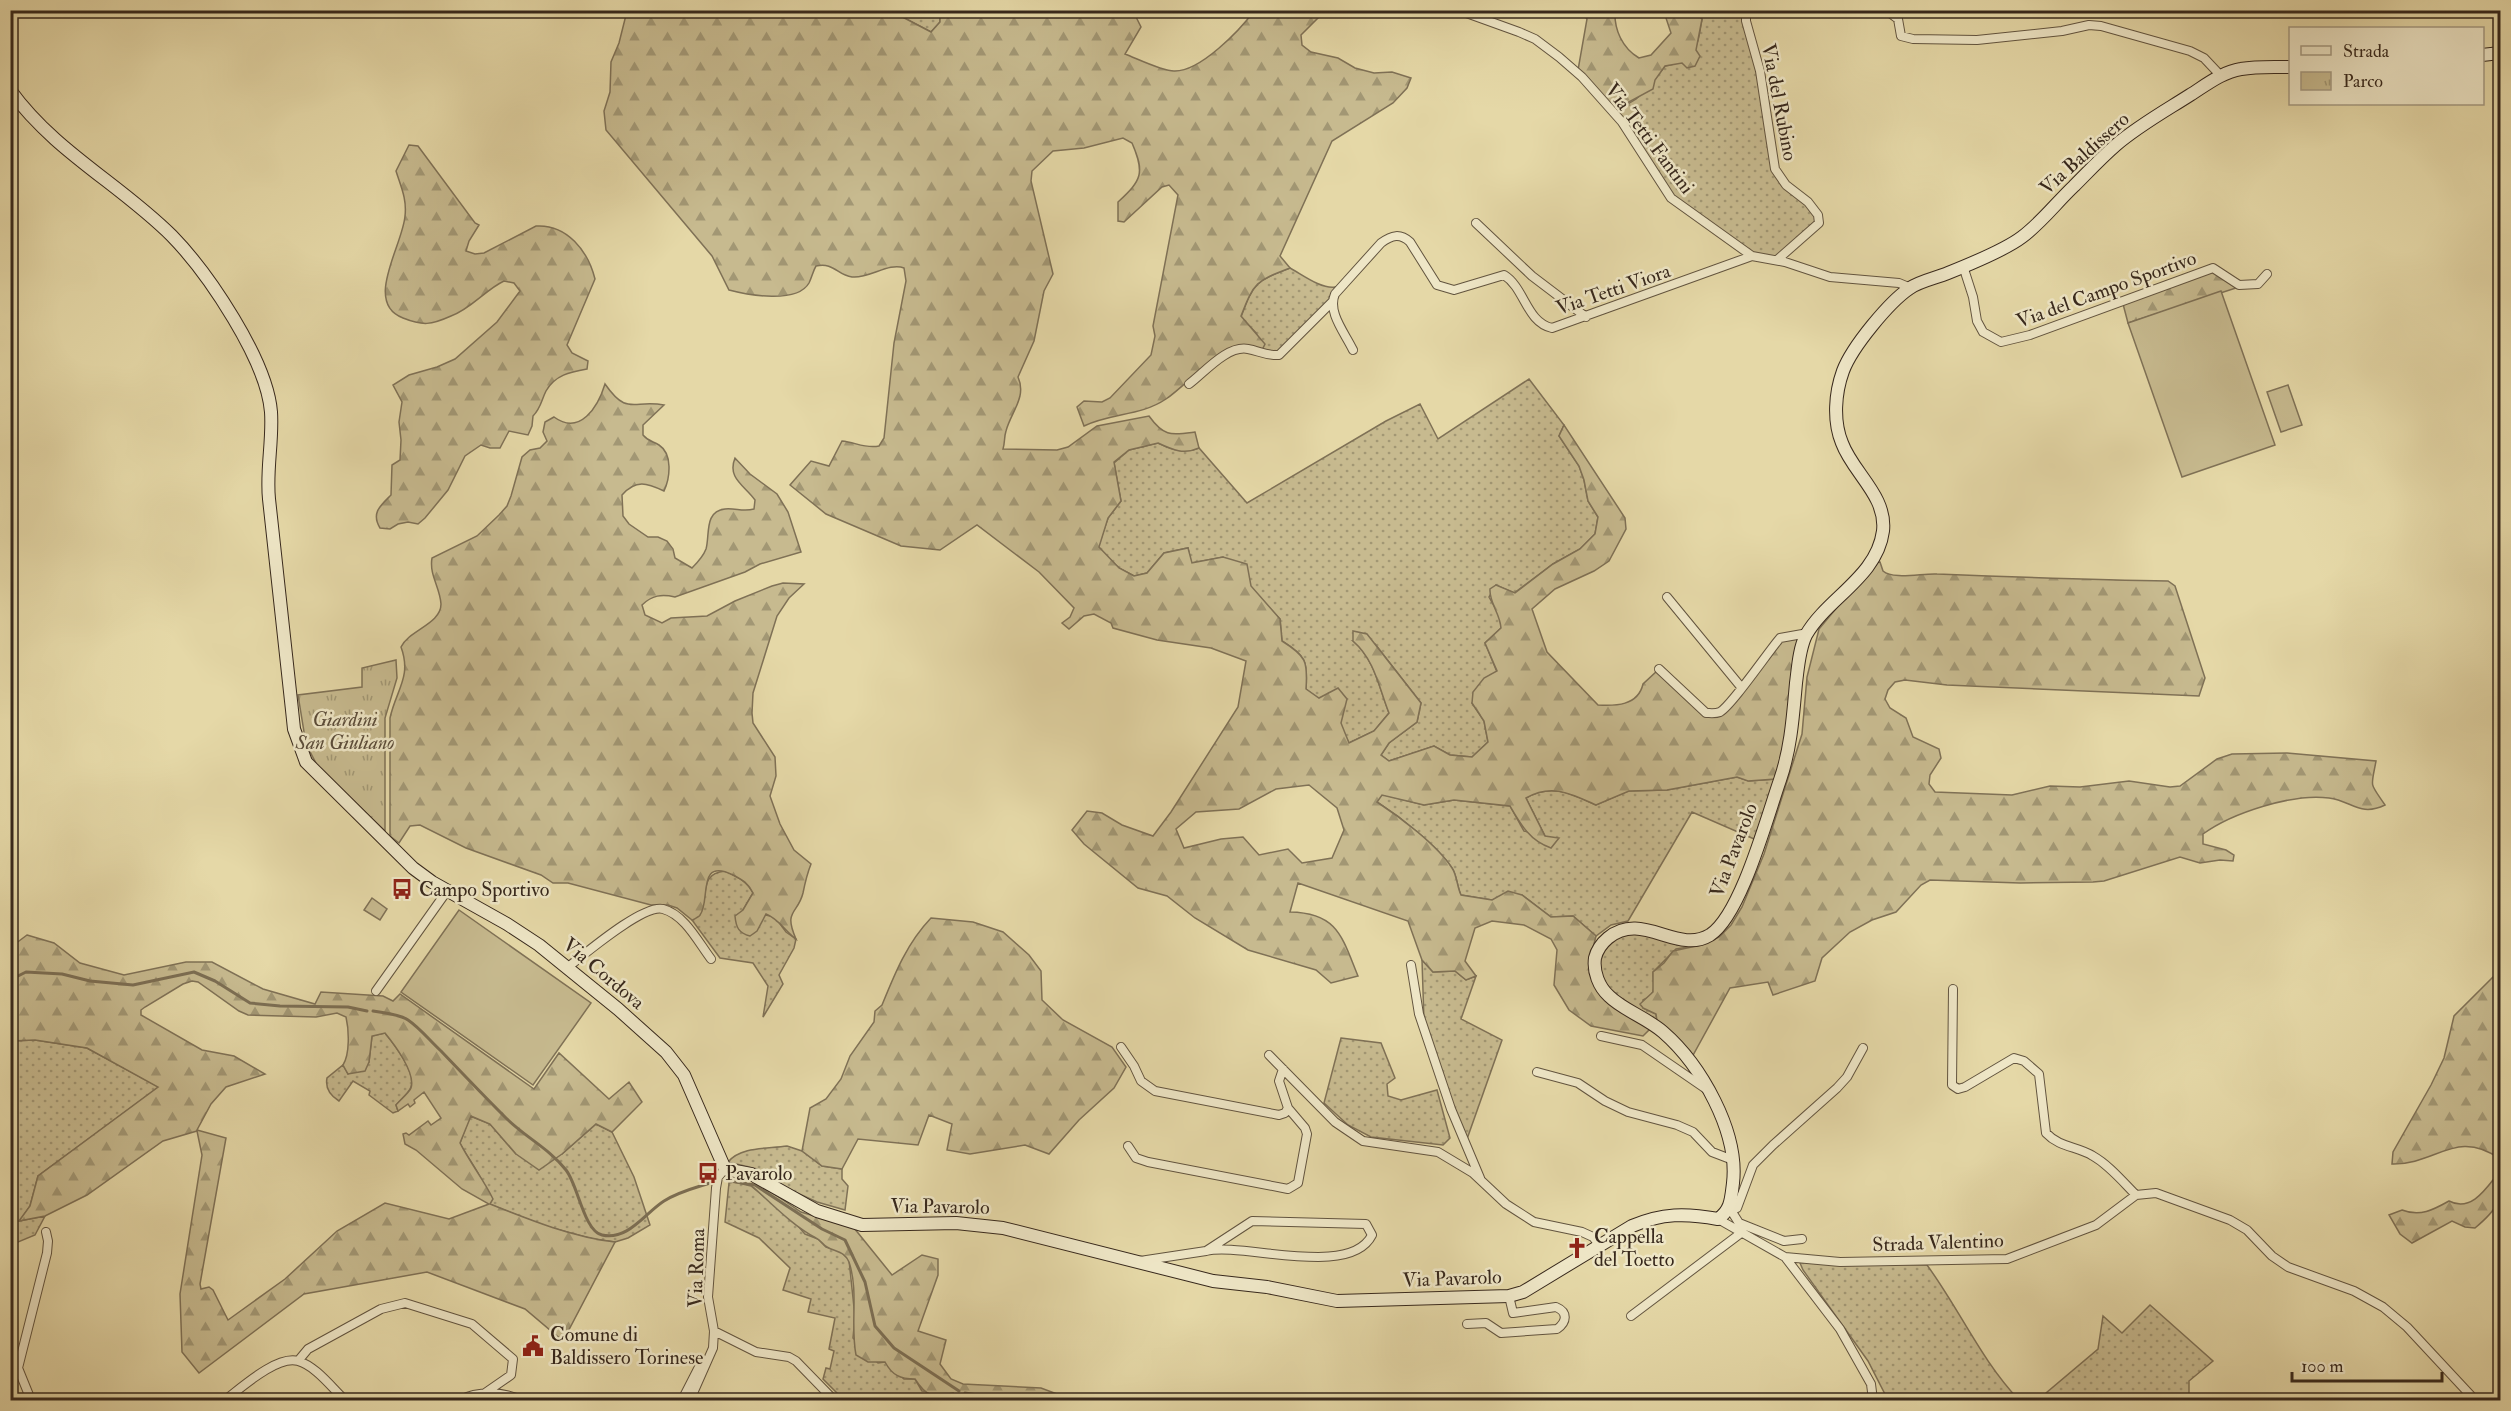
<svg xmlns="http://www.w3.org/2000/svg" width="2511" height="1411" viewBox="0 0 2511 1411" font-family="'IM FELL Double Pica',serif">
<defs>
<pattern id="grass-dots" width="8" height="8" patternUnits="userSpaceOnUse" patternTransform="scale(1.5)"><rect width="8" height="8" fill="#c7ba8f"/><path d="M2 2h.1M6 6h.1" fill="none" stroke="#a29774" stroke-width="1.8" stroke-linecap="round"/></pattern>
<pattern id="forest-firs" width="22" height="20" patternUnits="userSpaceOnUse" patternTransform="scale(1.5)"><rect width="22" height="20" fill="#c7ba8f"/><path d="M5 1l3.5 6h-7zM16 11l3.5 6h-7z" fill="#a29774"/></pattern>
<pattern id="park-tufts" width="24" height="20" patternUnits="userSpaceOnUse" patternTransform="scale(1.5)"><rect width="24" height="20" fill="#c7ba8f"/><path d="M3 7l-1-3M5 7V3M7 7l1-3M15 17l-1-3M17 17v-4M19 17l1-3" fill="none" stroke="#a29774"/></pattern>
</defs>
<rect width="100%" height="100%" fill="#e5d8a7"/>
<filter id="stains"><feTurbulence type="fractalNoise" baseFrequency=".00333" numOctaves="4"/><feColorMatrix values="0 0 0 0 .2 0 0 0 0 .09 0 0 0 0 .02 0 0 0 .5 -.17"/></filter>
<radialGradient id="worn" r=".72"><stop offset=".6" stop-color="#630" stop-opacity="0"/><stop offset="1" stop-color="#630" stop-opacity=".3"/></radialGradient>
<path fill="url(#grass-dots)" stroke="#7f7156" stroke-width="1.5" d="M891,11h49v11l-9,10z
M1692,11h54l13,60 16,98 32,34 11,20 -41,36 -24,-4 -82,-57 -56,-86c7,-6 14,-8 21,-13 11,-9 20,-21 29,-33 32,-6 32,-18 37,-47z
M1290,268c13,7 31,21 45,19l-5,13 -51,51 -10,2 -7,-3 -6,-17 -15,-16c13,-35 15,-36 49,-49z
M1529,379l35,46 -5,11 20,30 5,14 4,21 10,16 -3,17 -15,15 -27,15 -39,29 -18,-8 -7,12 11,19 1,12 -16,15 12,29 -25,31 12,18 4,21 -16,15 -22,-2 -16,-9 -45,15 -8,-6 8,-12 28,-21 4,-19 -46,-59 -22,-3c22,19 26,47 36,72l-15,18 -25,12c-10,-22 -23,-40 -43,-54 2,-28 0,-33 -24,-48l-2,-22 -57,-62 -32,6 -3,-15 -24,5 -17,20 -13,3 -15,-8 -21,-21 10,-29 13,-17 -7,-38 15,-13 29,-7c15,7 26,11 41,5l48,55 139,-82 34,-17 18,35z
M1737,777l12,4 27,-2 -22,60 -62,-27 -64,109 -17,4 -15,11 -23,-20 -22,1 -29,-22 -30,5 -31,-5c-4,-8 -4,-20 -9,-27 -15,-23 -52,-51 -75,-66l4,-8 43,11 30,-5 56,6 14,25 21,5 -19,-38c26,-15 45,-4 70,7l32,-14 39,-1z
M725,871c12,6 22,10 28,22l-10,17 32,7 11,15 10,7 -2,9 -15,27 4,9 -20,33 5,-31 -15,-23 -33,-5 -28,-38c23,-14 1,-46 33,-49z
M1628,931l72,11 1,3 -25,4 -23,23c0,15 5,21 -10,28v8l13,6 1,7 -45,-26 -10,-14 -4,-24 6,-11z
M1422,960l11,12 22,-1 11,9 10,-4 -15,43 41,21 -35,99 -15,-31 -28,-87z
M385,1033c9,11 31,39 26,54 -2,6 -11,13 -15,18l2,6 -5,2 -24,-18 1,-4 -17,-10 -14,20c-8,-5 -14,-13 -12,-23l16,-13 5,9 21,-12 3,-26z
M1341,1038l40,5 14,35 -8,6 1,12 13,4 36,-10 13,48 -7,7 -72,-8 -23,-12 -24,-22z
M35,1040l52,8 72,39 -121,89 -8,30 -10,15 25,-5 -10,19 -24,10 -1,-204z
M470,1116l20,8 26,30h46l34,-30 16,8 22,45 16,48 -22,13 -13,4 -22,-3 -48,-13 -56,-22c-2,-23 -18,-40 -29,-61z
M787,1146l15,5 20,15 20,3v10l6,7 -3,24 -28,-8 -33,-15 -27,-18 -29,-7c13,-16 40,-13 59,-16z
M734,1182l17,4 42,34 12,14 13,5 8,8 14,4 9,9 6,57 -2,21 25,25 7,-1 19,17h11l7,12 32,2v7h-110l-21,-21 3,-11 4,1 4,-18 -5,-2 6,-31 -27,-6 3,-13 -28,-9 7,-22 -31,-30 -34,-16 4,-39z
M1803,1262l124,3c33,45 54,95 92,135h-131l-20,-39 -65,-91 -3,-7z
M2150,1305l63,56 -24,20v19h-147l4,-7 52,-44 5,-33 19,17z"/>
<path fill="url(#forest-firs)" stroke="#7f7156" stroke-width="1.5" fill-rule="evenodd" d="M627,11h264l40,21 9,-10v-11h193l8,16 -16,27c13,5 37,17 49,17 26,1 66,-41 80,-60h71l-24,24 1,10 9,7 27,6 17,10 19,5 18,-1 19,6 -4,10 -14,15 -61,38 -52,115 10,12c-34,13 -36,14 -49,48l24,28 -3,6c-5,-2 -12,-5 -17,-5 -27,2 -57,39 -79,54 -25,17 -55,14 -82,27l-7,-19 7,-6 18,1 8,-4 41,-43 4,-19 -2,-10 25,-131 -9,-10 -7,2 -38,35 -6,-1v-19c24,-22 27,-29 14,-59l-9,-5 -39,10 -31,3 -21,20 -1,10 22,93 -9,17 -10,50 -16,36c9,20 -7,35 -12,54 -2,6 -1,12 -3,18l54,1 11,-3 29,-21 52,-10c15,21 22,19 46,16l4,16c-15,7 -26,2 -41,-5l-29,7 -15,12 7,39 -13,17 -9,29 20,21 15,8 13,-3 17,-20 24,-5 4,15 31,-6 24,7 4,22 29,33 2,22c24,15 26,20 24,48l13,9 19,-10 9,11 -6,24 8,20 25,-12 15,-18c-10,-25 -14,-53 -36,-72v-10l14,3 54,69 -4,19 -28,21 -8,12 8,6 45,-15 16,9 22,2 16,-15 -4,-21 -12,-18 1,-11 11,-14 13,-7 -12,-28 16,-15c-1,-15 -12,-25 -11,-39l6,-4 19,8 38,-29 27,-15 15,-15 3,-17 -10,-16 -4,-21 -5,-14 -20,-30 5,-11 61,93 1,11 -17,32 -15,10 -39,18 -23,20 15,43 51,53c17,1 40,1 45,-21l14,-13 57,45 67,-76 19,-3 -16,117 -8,25 -28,2 -11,-4 -70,13 -38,1 -33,14c-24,-11 -44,-22 -70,-7l19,38 14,2 -8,10c-21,-7 -30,-23 -41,-42l-56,-6 -30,5 -42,-10 -5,7c23,15 60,43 75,66 5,7 5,19 9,27l31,5 16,-9 14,4 29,22 22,-1 23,20 -7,28 6,20 56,44 -8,8 -52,-10 -22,-16 -15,-25 3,-35 -6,-11 -27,-14 -32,-4 -17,7 -10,33 11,15 -10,4 -11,-9 -22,1 -11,-12 -14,-39 -110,-38 -8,29c48,1 52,25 68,64l-27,7 -15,-13 -68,-20 -53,-32 -28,-22 -29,-8 -54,-44 -12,-14 15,-19 15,2 20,12 31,11 18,-24 67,-105 8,-46 -35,-13 -54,-8 -44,-12 -2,-5 -17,-9 -10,2 -15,13 -7,-6 8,-6 4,-9 -35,-36 -62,-47 -37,25 -39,-4 -75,-32 -36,-29 21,-24 18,5 13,-25c13,1 23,8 37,5l5,-8 10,-95 12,-62 -2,-13c-15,-6 -35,11 -52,9 -15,-2 -18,-15 -36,-11 -3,5 -4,11 -7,17 -12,21 -61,12 -80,7l-17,-34 -106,-126 -2,-19 6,-19 1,-30 8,-19zM1309,785l28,23 7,22 -12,28 -30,5 -14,-14 -29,6 -16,-18 -22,2 -37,9 -8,-19 20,-17 43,-3 37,-20z
M1581,11h34c-1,18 7,37 24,47l12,-3 20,-22 -6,-18 4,-4h23l10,8 -6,31 4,6 -5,10 -8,2 -5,-5 -17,3 -10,14 -2,9 -30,16 -8,7 -37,-42 9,-51z
M409,145l9,1 57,77 4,2 -10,16 -3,10 9,3 9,-1 52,-27c31,-2 52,25 59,53l-28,66 5,8 16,8 -1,8c-17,3 -32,6 -41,22 -5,10 -5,17 -13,25l-1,10 -4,9 -19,-4 -9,17h-10l-9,-3 -16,11 -17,34 -23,28 -7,6 -10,-2 -10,2 -8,5 -10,-1c-9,-15 0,-22 11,-33l1,-30 8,-5 1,-20 -2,-18 3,-20 -9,-17 16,-10 28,-8 18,-8 42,-37 23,-31 -6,-8 -10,-2c-19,9 -33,28 -53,35 -20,9 -28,10 -48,2 -40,-15 0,-73 2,-102 2,-17 -4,-29 -9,-45z
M2213,268l26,19 -111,36 -5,-19z
M605,384c23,33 28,15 59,21l-21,20v10c5,6 9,6 16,10 14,9 11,33 5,46 -17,-8 -28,-12 -42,4l1,21 6,8 19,13h10l9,4 6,8 2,9 17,10c6,-6 11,-11 14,-19 4,-14 -2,-38 19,-40 11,-1 18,3 29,0l1,-9c-11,-15 -28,-22 -20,-42l15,16 27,20 11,18 13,40 -41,12 -15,8 -70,25c-13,-3 -23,-2 -33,8l3,10 17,8 9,-5 36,-2 28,-15 37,-15 11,-3 21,1 -15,14 -12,18 -24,77 -1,20 1,10 22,34 1,19 -6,20 10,28 14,26 17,14c-4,10 -6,19 -8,29 -5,21 -20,17 -7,46 -11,-8 -17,-20 -30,-25l-9,17 -7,5c-11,-3 -14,-8 -15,-20l8,-6 10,-17c-5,-10 -10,-13 -20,-18 -37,-18 -22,26 -33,40 0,1 -7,5 -8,5l-15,-12 -9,-3h-17l-83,-22h-15l-12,-8 -75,-27 -46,-23 -10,1 -11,17 -9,-7v-118c6,-28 22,-41 11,-71 8,-17 40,-23 40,-43 -1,-17 -12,-29 -9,-46l45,-22 22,-21 8,-9 4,-10 11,-39 8,-7 10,-2 7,-7 -4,-9 2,-10 9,-5c26,19 44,-10 51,-33z
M1880,562l3,9c10,9 40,2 54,3 77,3 154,6 231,7l7,5 30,92 -6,18 -252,-11 -42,-5 -10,2 -7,8 -3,9 5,9 16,10 7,19 26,12 2,9 -11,17 -1,9 6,8 77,3 38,-9 30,1 49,-6 41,6 10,-1 37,-27 15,-5 55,-1 89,8c-5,28 -7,20 9,44 -25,12 -33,-4 -56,-7 -36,-5 -97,15 -126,36v10l23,6 8,5 -1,6 -13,-1 -20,3 -20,-6 -76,24 -11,1 -73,1 -90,-3 -9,5 -25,27 -24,8 -22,12 -28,26 -7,23 -42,14 -5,-13 -38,6 -38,69 -35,-36 -1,-7 -13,-6 -3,-4 13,-12v-20l11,-9 9,-12 28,-6 18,-8 12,-12 11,-18 22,-53 38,-120 5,-57 12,-48 55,-66z
M931,918l42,4 30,10 26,23 12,16 1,29 21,20 49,27 14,20 -12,21 -35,32 -30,34 -24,-9 -55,9 -23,-4 5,-26 -23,-9 -11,30 -60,-6 -16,30 -20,-3 -20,-15 8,-43 16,-9 15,-20 9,-23 24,-34 1,-11 7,-6c13,-32 25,-62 49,-87z
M27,935l27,8 26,20 44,12 62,-13h26l51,27 52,15 6,-12 62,4 10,5 7,-7 134,95 25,-36 50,46 20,-17 13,20 -30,30 -16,-8 -34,30 -23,16 -23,-16 -26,-30 -19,-8 -11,27c10,20 24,37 33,56l-3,5c40,16 82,33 125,38l-52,99 -38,-32 -98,-37 -123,22 -105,79 -17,-21 -2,-58 22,-139 -5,-24 -34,10 -76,54 -42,21 -26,5 11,-15 8,-30 120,-89 -71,-39 -52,-8 -24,1v-94zM192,981l6,1 41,29 9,4 68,2 21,-4 9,4c3,13 4,37 -3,48l5,9 17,-3 4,-9 3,-26 13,-3c9,11 31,40 26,55 -2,5 -11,12 -15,17l2,6 10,-7 2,3 5,-4 -1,-3 10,-8 17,26 -10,7 -3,-4 -19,14 -3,-2 -3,1 2,10 11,6 46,39 27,15 -40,15 -64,-16 -48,28 -52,48 -57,41 -15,-30 -4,-3 -8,2 -1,-5 26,-146 -29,-8 14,-26 15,-17 39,-13 -31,-18 -32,-6 -61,-35v-5l4,-3 38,-23z
M2500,970v189c-44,-31 -64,6 -108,5l1,-12 38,-67 13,-27 10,-42z
M2500,1171c1,31 -1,37 -25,57l-10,-1 -13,-6 -40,22 -12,-9 -11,-19 13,-5c18,7 31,0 47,-9 23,12 38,-14 51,-30z
M755,1184l12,5 34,23 53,16 38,47 30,-20 16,4v16l-20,56 28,9 -6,24 11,15 12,5 78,4 32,12h-119l-1,-7c-20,4 -26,5 -38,-14 -15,0 -23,-4 -30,-17h-17l-12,-7c-6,-30 3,-63 -7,-93 -4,-11 -14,-10 -22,-15 -4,-2 -6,-7 -11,-9 -23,-12 -44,-34 -64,-52z"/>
<path fill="url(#park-tufts)" stroke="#7f7156" stroke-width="1.5" d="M396,660l1,18 -12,40v113l-67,-64 -12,-23 -8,-49 64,-8v-19z"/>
<path fill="#c7ba8f" stroke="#7f7156" stroke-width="1.5" d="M2221,291l54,154 -93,32 -54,-154z
M2288,385l14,40 -21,7 -14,-40z
M372,898l15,11 -7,11 -16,-10z
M459,910l132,93 -58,82 -132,-93z"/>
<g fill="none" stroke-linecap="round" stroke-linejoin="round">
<path stroke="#7c6e53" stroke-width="3" d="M10,980l16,-8 36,2 28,7 43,4 61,-13 21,9 35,22 30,3 68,1 19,4
M373,1011c10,2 26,3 35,9 12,8 22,21 33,31 21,22 42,44 63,65 19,20 45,32 62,54 12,15 18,61 36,65 26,6 43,-22 62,-34 14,-9 30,-13 46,-18
M730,1181l25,4 67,44 23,11 20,42 10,44 19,22 65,43
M965,1393l43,7"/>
<defs>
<path id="street" d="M1458,10l61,22 16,7 24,18 23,20 40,45 49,76 81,58
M1746,10v11l14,50 15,98 11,16 22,17 10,13 1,8 -42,37
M1886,10l12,9 3,17 12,3 64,1 85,-9 27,-6 12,1 89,25 14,7 17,18
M1476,223l56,53 54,41
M1963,266l10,31 4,24 6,11 18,10 29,-7 183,-67 26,17 19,-1 9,-10
M1353,350c-8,-17 -26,-38 -18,-56l46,-51c11,-8 19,-10 29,-1l27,43 17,5 50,-15c21,13 22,47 48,53l200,-72 33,6 45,15 69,6 12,5
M1189,384c15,-11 38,-39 59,-35 11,2 19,7 31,6l53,-53
M1667,597l74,90
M1659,669l47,44c4,0 9,1 14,-1 12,-7 48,-60 60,-74l28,-5
M1411,965l8,49 32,95 29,69
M568,967c17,-13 75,-63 95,-58 22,6 35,33 48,50
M1953,989l-1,96 6,4 7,-2 49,-29 10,3 15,13 7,59c14,15 31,13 47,23 16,9 30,26 43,39
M376,991l71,-100
M1601,1036l41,9 64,44
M1121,1047l13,19 7,15 14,10 124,24 6,-2 3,-5 -9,-27 4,-12
M1269,1055l66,67 28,19 75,11 35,21 33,31 28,18 48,10 11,5 7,9
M1537,1072l41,11 27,18 23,11 49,13 16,7 19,20 21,8
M1128,1146l8,12 12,4 140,27 10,-6 9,-49 -2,-6 -17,-20
M1727,1212l10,-4 16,-43 20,-20 64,-57 10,-11 16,-29
M1732,1212l7,11 45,18 18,-2
M1718,1219l67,38 55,72 31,55 2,16
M1785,1257l55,5 167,-3 89,-34 40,-30 20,-2 74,27 17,10 25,26 16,11 66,24 29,16 24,20 68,73
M1140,1261l66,-10 46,-30 114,3 6,11c-22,44 -129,7 -166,16
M1631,1316l110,-83
M1467,1324l19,-1 15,10 56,-4c10,-7 11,-17 -1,-22l-43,6 -4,-17
M714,1331l42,21 33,5 7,4 38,39
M298,1361l10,-12 73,-40 24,-6 67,21 41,35 -2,16 -26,18
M31,1400l-13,-32 29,-115 1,-12 -2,-9
M225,1400c16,-12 52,-45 73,-39 18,5 34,27 47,39
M460,1400c17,-9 43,-9 60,0
M682,1400l20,-39
M690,1400l23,-52 1,-17 -6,-34 8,-109 2,-11 7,-8"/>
<path id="secondary" d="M2482,55l18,-2
M10,90c45,62 110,94 162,146 36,37 95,124 99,176 2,29 -5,58 -2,87 8,76 17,153 25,230l12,33 107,106 19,14 75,42 32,21 79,64 48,43 18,23 41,94 26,5 66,37 45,14 94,-2 47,5 210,53 54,6 70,14 172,-5 14,-4 109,-66c30,-13 54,-13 86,-7 13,-9 13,-20 15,-36 6,-51 -32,-118 -70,-151 -16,-14 -40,-22 -54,-36 -10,-9 -16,-24 -14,-38 2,-8 7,-15 13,-20 34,-28 69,17 102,-3 31,-20 57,-118 70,-155 11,-32 13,-64 16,-97 2,-15 3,-34 10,-48 21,-37 71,-58 77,-104 4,-35 -30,-58 -41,-88 -9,-22 -7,-50 1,-72 9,-24 46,-69 67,-83 10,-7 26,-10 38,-15 20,-8 57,-23 74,-36 19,-14 35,-35 52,-51 14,-14 27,-28 42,-41 22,-19 49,-34 74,-50 16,-10 32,-23 51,-26 16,-3 34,-2 49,-2"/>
</defs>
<use href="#street" stroke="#62543f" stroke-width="10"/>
<use href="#secondary" stroke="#37281c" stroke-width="14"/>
<use href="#street" stroke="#eee6c6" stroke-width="8"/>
<use href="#secondary" stroke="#eee6c6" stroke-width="12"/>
</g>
<defs>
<symbol id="bus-bare" viewBox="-9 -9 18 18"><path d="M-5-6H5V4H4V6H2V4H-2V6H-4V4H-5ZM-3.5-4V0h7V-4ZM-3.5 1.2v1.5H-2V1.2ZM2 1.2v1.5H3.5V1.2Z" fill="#8f2418" stroke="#eee6c6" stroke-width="2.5" paint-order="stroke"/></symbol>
<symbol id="church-bare" viewBox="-9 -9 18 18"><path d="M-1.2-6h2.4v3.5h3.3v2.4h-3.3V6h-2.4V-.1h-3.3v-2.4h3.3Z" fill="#8f2418" stroke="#eee6c6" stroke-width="2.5" paint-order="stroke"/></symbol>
<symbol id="civic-bare" viewBox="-9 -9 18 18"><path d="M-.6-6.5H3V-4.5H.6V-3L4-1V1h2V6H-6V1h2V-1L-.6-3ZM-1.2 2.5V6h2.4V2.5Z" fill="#8f2418" stroke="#eee6c6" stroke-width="2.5" paint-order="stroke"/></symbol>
</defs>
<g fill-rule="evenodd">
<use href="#bus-bare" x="387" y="874" width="30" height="30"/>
<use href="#bus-bare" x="693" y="1158" width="30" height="30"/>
<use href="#church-bare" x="1562" y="1233" width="30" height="30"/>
<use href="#civic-bare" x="518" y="1331" width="30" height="30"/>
</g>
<g text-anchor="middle" stroke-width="5" stroke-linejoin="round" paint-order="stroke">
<g font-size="20" fill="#37281c" stroke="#eee6c6">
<text transform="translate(1780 102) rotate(79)" y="7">Via del Rubino</text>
<text transform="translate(1650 138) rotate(53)" y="7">Via Tetti Fantini</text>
<text transform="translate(2084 153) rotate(-42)" y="7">Via Baldissero</text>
<text transform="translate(1613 289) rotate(-19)" y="7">Via Tetti Viora</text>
<text transform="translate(2106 289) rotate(-20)" y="7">Via del Campo Sportivo</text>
<text transform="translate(1733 850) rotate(-69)" y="7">Via Pavarolo</text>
<text transform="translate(604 973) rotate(40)" y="7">Via Cordova</text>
<text transform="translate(940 1206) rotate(1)" y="7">Via Pavarolo</text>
<text transform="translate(1938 1242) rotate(-2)" y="7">Strada Valentino</text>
<text transform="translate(696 1268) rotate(-88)" y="7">Via Roma</text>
<text transform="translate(1452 1278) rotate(-2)" y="7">Via Pavarolo</text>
</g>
<g font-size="20" font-style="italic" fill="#5b4c39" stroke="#eee6c6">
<text x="345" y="726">Giardini<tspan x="345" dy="23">San Giuliano</tspan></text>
</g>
<g font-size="20" fill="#37281c" stroke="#eee6c6" text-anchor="start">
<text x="419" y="896">Campo Sportivo</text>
<text x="725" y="1180">Pavarolo</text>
<text x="1594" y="1243">Cappella<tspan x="1594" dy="23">del Toetto</tspan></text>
<text x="550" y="1341">Comune di<tspan x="550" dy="23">Baldissero Torinese</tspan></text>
</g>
</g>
<rect width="2511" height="1411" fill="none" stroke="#e5d8a7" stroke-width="36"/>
<rect x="12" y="12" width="2487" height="1387" fill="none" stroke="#37281c" stroke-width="3"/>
<rect x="18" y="18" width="2475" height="1375" fill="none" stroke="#37281c" stroke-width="1.5"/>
<rect x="2289" y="27" width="195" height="78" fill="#eee6c6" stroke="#a59a82" stroke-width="1.5"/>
<rect x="2301" y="46" width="30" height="9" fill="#eee6c6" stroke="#a59a82" stroke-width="1.5"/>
<text x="2343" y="57" font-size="18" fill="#37281c">Strada</text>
<rect x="2301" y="72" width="30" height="18" fill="url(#park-tufts)" stroke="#a59a82" stroke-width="1.5"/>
<text x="2343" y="87" font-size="18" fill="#37281c">Parco</text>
<path d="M2292 1372v9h150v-9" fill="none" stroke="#37281c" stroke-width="3"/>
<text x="2301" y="1372" font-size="18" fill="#37281c" stroke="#eee6c6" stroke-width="4.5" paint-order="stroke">100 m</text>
<rect width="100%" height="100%" filter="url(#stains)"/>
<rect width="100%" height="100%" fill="url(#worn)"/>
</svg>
